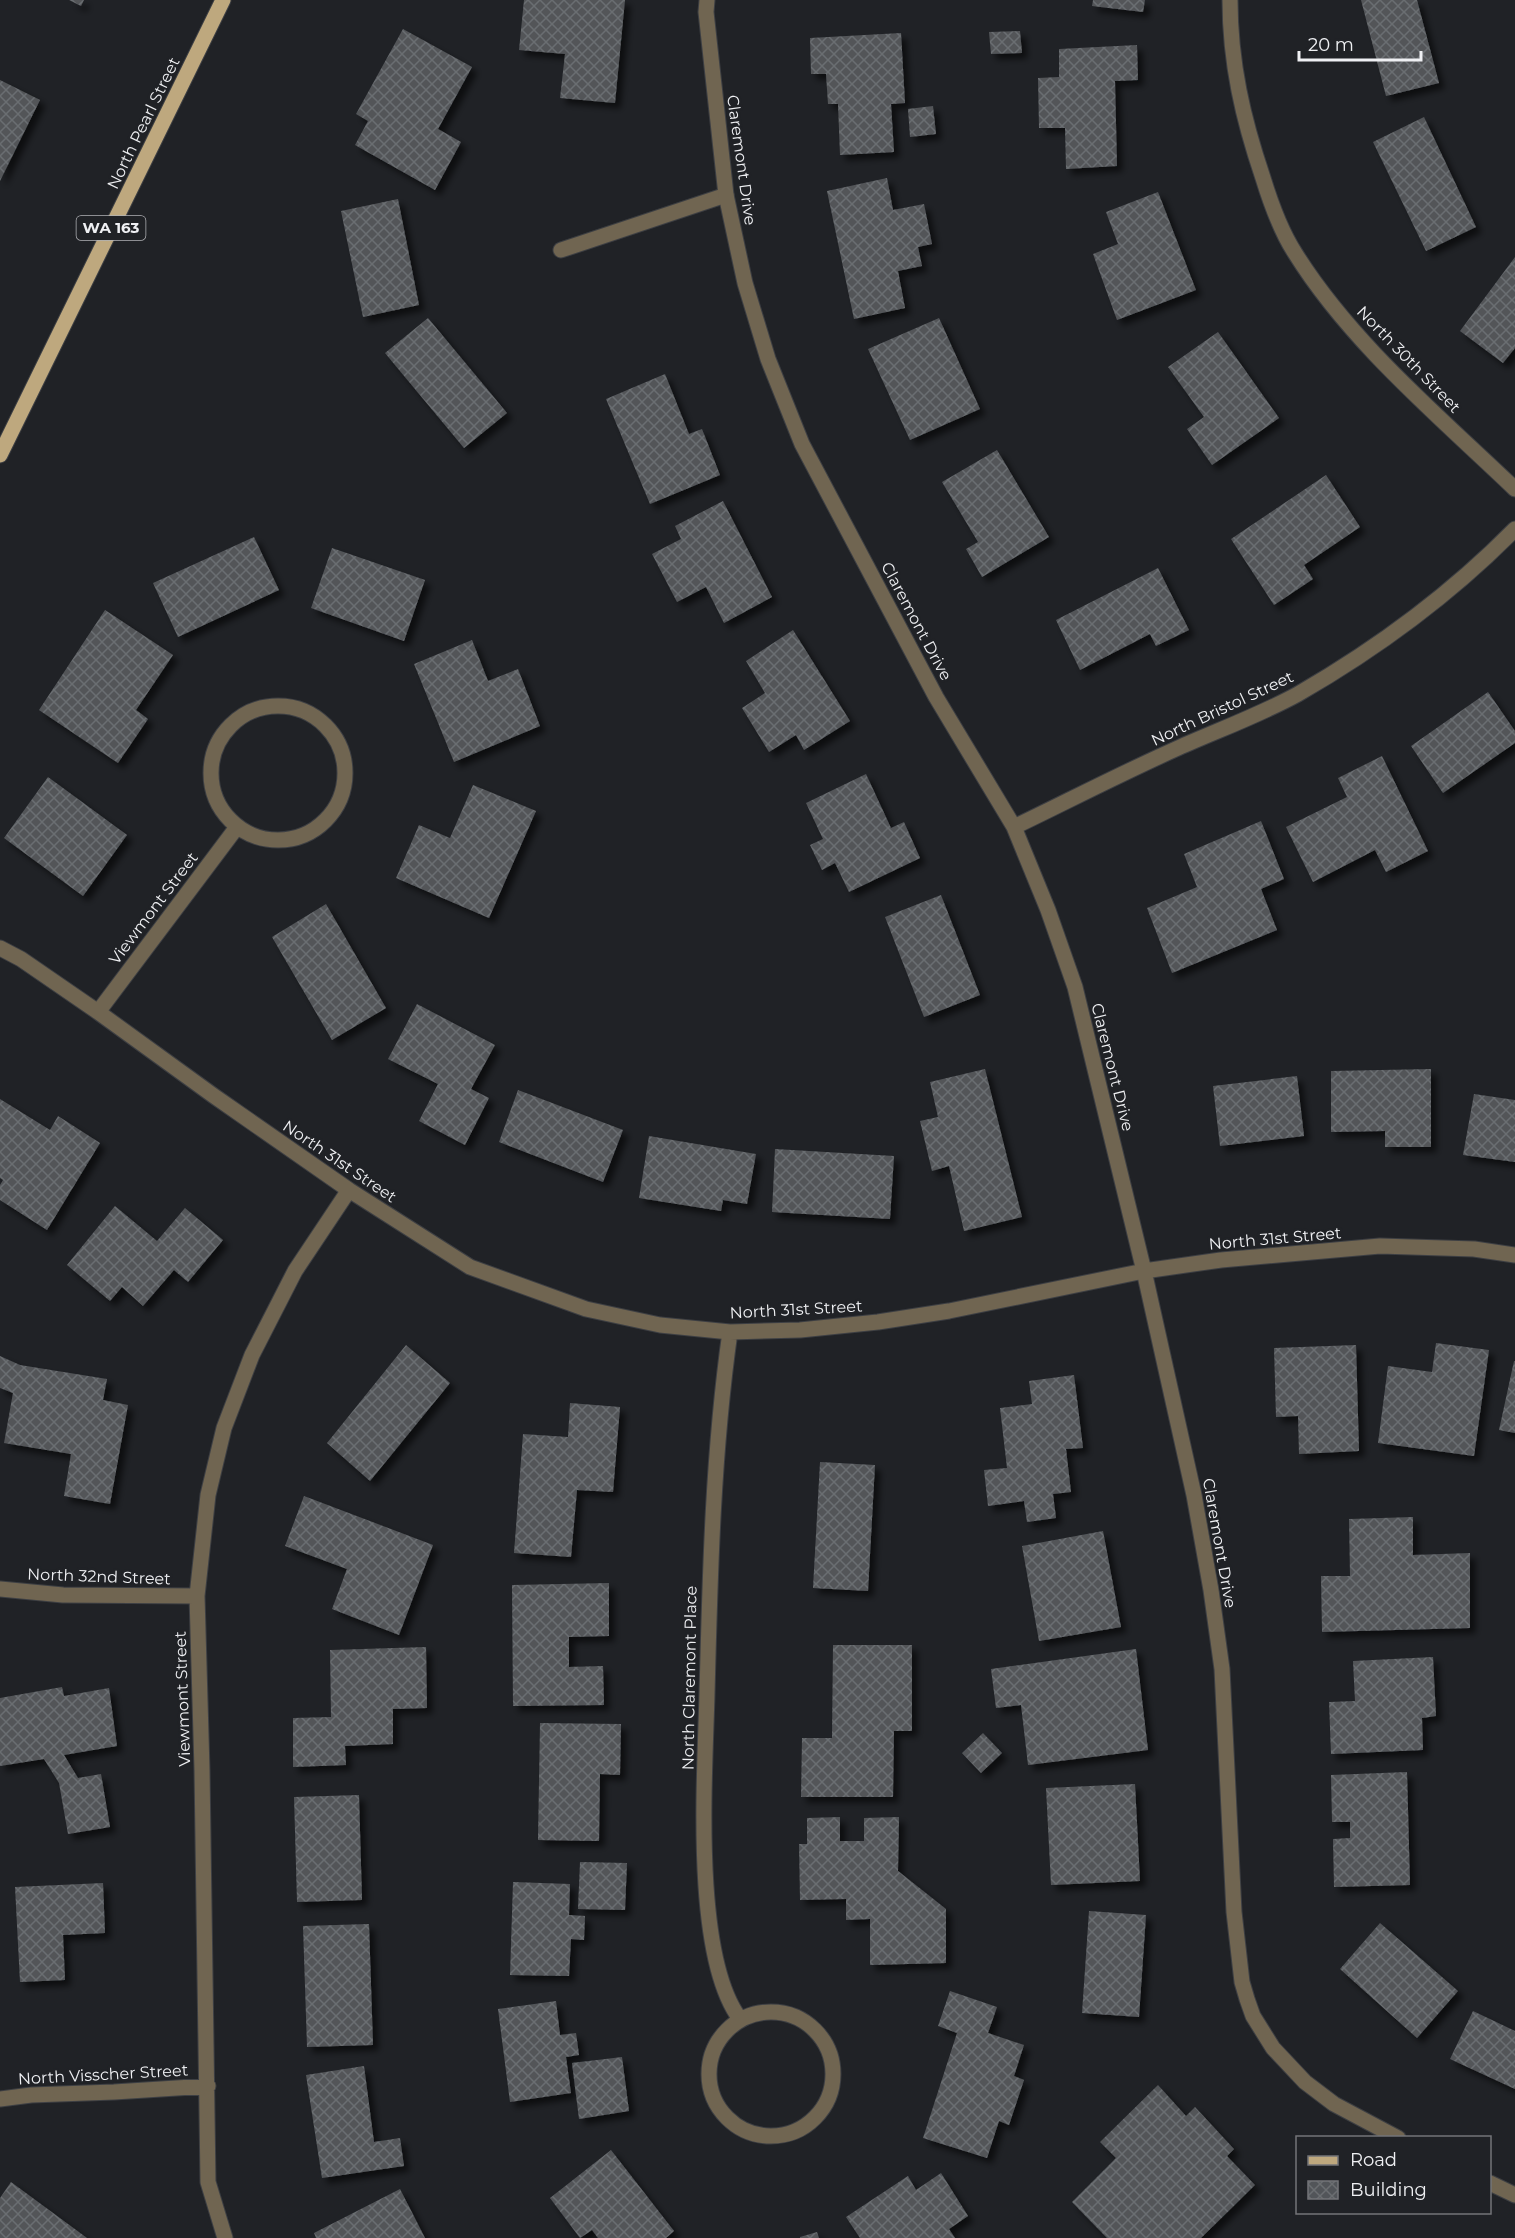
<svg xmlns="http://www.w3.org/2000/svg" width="1515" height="2238" viewBox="0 0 1515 2238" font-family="Montserrat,sans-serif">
<defs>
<pattern id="building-cross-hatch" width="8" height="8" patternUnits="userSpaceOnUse" patternTransform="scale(1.5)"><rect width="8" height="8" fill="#525559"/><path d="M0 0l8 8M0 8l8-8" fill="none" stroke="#6b6e71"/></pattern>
<filter id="shadow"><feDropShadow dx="5.5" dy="5.5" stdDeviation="3" flood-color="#0009"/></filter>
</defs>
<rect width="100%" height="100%" fill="#202226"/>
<path fill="url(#building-cross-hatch)" filter="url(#shadow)" d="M69,0h15l-3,6z
M524,0h101l-10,103 -55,-5 5,-44 -46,-4z
M1093,0h52l-2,12 -51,-6z
M1361,0h56l22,83 -53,13z
M403,29l69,38 -34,62 23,13 -26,48 -80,-45 13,-24 -12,-7z
M1020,31l2,22 -31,1 -2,-22z
M901,33l4,70 -14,1 3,48 -54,3 -2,-51h-10l-2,-30h-15l-1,-36z
M1137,45l1,35 -23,1 2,85 -51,3 -1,-41h-26l-1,-50 21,-1v-28z
M0,80l40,20 -40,81z
M933,106l3,28 -26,3 -2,-28z
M1424,117l52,110 -50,24 -53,-109z
M887,178l6,32 31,-6 8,40 -14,3 4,19 -24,5 7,37 -51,11 -27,-128z
M1158,192l38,98 -79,30 -24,-66 25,-10 -12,-32z
M398,199l21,106 -56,12 -22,-106z
M1515,257v91l-12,15 -43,-32z
M428,318l79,95 -43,35 -79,-95z
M939,318l41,91 -70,31 -42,-91z
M1218,332l61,86 -67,47 -25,-36 17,-12 -36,-50z
M665,374l24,60 13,-5 18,46 -70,29 -44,-105z
M997,450l52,87 -67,40 -16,-28 12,-7 -36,-60z
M1326,475l34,52 -56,38 9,14 -39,26 -43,-66z
M723,501l49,96 -48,26 -18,-36 -29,15 -25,-48 29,-15 -6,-13z
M254,537l25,53 -101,47 -25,-54z
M332,548l93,32 -21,61 -93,-33z
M1158,568l31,62 -33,16 -6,-12 -70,36 -24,-50z
M105,610l68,45 -37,55 12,9 -30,44 -79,-53z
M793,630l57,91 -46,29 -8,-15 -27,17 -27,-44 23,-15 -19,-32z
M472,640l16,41 30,-12 22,57 -86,36 -40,-98z
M1488,692l27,39v12l-72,50 -32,-47z
M1382,756l46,95 -42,21 -11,-22 -62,32 -27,-55 61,-30 -9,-19z
M866,774l25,54 13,-6 16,36 -71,34 -14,-29 -13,7 -12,-25 13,-6 -17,-36z
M48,777l79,58 -44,61 -79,-58z
M473,785l63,26 -47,107 -93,-40 23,-53 31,13z
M1261,821l23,58 -23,10 16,41 -105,43 -25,-65 50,-21 -13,-33z
M941,895l39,100 -56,22 -39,-100z
M326,904l60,104 -54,32 -60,-103z
M417,1004l78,41 -24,44 18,9 -24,47 -46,-24 19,-37 -50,-25z
M985,1069l37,148 -58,14 -15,-65 -17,5 -12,-50 18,-4 -8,-35z
M1431,1069v78h-46v-16l-54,1v-61z
M1297,1076l7,60 -84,10 -7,-60z
M518,1090l105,40 -20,52 -104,-40z
M1474,1094l41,6v62l-52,-7z
M0,1099l50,31 8,-14 42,27 -53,87 -47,-30v-15l3,-5 -3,-2z
M649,1136l107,18 -9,50 -24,-4 -2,11 -82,-13z
M775,1149l119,7 -4,63 -118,-7z
M115,1206l42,35 28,-33 38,32 -35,42 -14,-12 -31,36 -21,-19 -12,14 -43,-36z
M1436,1343l53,7 -15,106 -96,-13 10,-77 44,6z
M406,1345l44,38 -80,98 -43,-38z
M1356,1345l3,106 -60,3 -1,-38 -22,1 -2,-69z
M0,1356l20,9 87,14 -4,21 25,5 -18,99 -46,-8 7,-42 -67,-11 9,-50 -13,-5z
M1514,1361h1v72l-16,-3z
M1074,1375l9,73 -17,1 5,43 -18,2 3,24 -29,4 -3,-21 -36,5 -4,-36 23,-2 -7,-60 32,-4 -3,-23z
M570,1403l50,4 -7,85 -36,-2 -6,67 -57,-4 9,-119 45,3z
M820,1462l55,3 -7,126 -55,-3z
M304,1496l129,49 -34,90 -67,-26 15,-40 -62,-23z
M1413,1517v38l57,-2v75l-148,4 -1,-56h29l-1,-57z
M1103,1531l18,96 -82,14 -17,-95z
M609,1583v53l-40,1v30l34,-1 1,39 -91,1 -1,-121z
M833,1645h79v86h-18l-1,66h-92l1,-59h30z
M426,1647l1,61 -34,1v35l-48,2 1,19 -53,2v-49l38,-1 -1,-67z
M1136,1649l12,101 -120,15 -7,-60 -25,3 -5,-39z
M1433,1657l3,59 -14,2 1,32 -92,4 -2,-52 26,-1 -2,-40z
M62,1687l2,9 45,-8 8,58 -53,9 14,23 23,-4 9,53 -42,7 -9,-51 -15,-24 -44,7v-68z
M540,1723l81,1 -1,51 -20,-1 -1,67 -61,-1z
M983,1733l19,20 -21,20 -19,-20z
M1407,1772l3,113 -76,2 -1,-48 17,-1v-16h-18l-1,-47z
M1135,1784l5,97 -89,4 -5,-97z
M359,1795l3,105 -65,2 -3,-105z
M840,1817v24h24v-23l35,-1 -1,54 48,38v54l-76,2v-46l-24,1v-21l-46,1 -1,-56h8v-26z
M580,1862l47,1 -2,47 -47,-1z
M513,1882l57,2 -1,31 16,1 -1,24 -13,-1 -2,37 -59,-1z
M103,1883l2,50 -42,2 2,45 -45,2 -5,-95z
M1089,1911l57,4 -7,102 -57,-4z
M1380,1923l78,68 -41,47 -77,-69z
M369,1924l4,121 -66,2 -4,-121z
M950,1991l47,16 -9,26 36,12 -10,31 10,4 -15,45 -10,-4 -12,37 -64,-20 34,-105 -19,-7z
M556,2001l4,34 16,-2 3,22 -13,2 5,36 -61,9 -12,-93z
M1473,2011l42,20v58l-65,-30z
M622,2057l7,54 -50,8 -7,-56z
M364,2066l10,76 26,-4 4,28 -82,12 -16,-103z
M1158,2085l28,31 9,-9 39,42 -7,7 28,29 -54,53h-94l-35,-36 44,-44 -16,-16z
M611,2150l63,81 -8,7h-68l-6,-8 -12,8 -30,-40z
M941,2173l27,43 -19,13 6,9h-95l-14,-21 62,-41 8,14z
M11,2182l76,56h-87v-40z
M400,2189l25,49h-109l-2,-5z
M817,2232l2,6h-19v-1z"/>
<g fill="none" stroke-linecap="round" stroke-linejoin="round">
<defs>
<path id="lane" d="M561,250l165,-55"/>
<path id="street" d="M707,0l-1,12 20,183 19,88 23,76 34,85 134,253 78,130 34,83 27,77 69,284 50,224 17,95 11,79 12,243 8,70 5,17 6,17 20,32 32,34 29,22 64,34
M1230,0c0,63 13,119 33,178 8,26 17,52 32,75 56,90 144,163 220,236
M211 773a67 67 0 1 1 134 0a67 67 0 1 1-134 0Z
M1014,827c54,-26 108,-54 164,-79 38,-17 84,-34 120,-54 78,-45 154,-101 217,-165
M0,948l21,11 77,53 116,84 135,94 121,77 116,42 74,16 70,7 70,-2 78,-8 71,-11 195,-40 77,-11 159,-14 94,3 41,6
M98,1012l139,-185
M730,1332c-17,120 -20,241 -23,362 -2,81 -15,261 33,325
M0,1589l63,6 134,1
M709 2074a62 62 0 1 1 124 0a62 62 0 1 1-124 0Z
M0,2099l31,-4 83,-3 94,-6
M1490,2183l25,12
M225,2238l-17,-56 -6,-412 -5,-174 11,-101 16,-67 28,-73 43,-84 54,-81"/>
<path id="primary" d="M0,455l223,-455"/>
</defs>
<use href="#lane" stroke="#3d3f43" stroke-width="17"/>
<use href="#street" stroke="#3d3f43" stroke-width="17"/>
<use href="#primary" stroke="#3d3f43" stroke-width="17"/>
<use href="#lane" stroke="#706551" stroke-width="15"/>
<use href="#street" stroke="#706551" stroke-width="15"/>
<use href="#primary" stroke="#bea87e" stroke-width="15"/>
</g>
<g text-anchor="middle" stroke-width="5" stroke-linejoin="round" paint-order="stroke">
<rect fill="#202226" stroke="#b1b2b6" stroke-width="1.5" x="76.5" y="216" width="69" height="24" rx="4.5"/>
<g font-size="15" font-weight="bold" fill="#eff0f3">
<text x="111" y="233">WA 163</text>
</g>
<g font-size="16" fill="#eff0f3" stroke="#202226">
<text transform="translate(143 123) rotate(-64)" y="6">North Pearl Street</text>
<text transform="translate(742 160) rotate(82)" y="6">Claremont Drive</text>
<text transform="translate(1409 359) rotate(46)" y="6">North 30th Street</text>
<text transform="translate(917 621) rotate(62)" y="6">Claremont Drive</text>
<text transform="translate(1222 708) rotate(-25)" y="6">North Bristol Street</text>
<text transform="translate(153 908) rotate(-53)" y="6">Viewmont Street</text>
<text transform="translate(1113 1067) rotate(76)" y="6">Claremont Drive</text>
<text transform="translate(340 1161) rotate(34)" y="6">North 31st Street</text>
<text transform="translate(1275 1238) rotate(-5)" y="6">North 31st Street</text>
<text transform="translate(796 1309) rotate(-3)" y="6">North 31st Street</text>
<text transform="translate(1220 1543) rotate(80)" y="6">Claremont Drive</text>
<text transform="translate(99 1576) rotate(2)" y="6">North 32nd Street</text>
<text transform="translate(689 1678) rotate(-89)" y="6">North Claremont Place</text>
<text transform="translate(182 1699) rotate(-92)" y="6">Viewmont Street</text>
<text transform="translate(103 2074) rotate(-3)" y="6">North Visscher Street</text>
</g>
</g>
<rect x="1296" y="2136" width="195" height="78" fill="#202226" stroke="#737478" stroke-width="1.5"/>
<rect x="1308" y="2156" width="30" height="9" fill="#bea87e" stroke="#737478" stroke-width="1.5"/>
<text x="1350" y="2166" font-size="18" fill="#eff0f3">Road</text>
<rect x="1308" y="2181" width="30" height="18" fill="url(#building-cross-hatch)" stroke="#737478" stroke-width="1.5"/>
<text x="1350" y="2196" font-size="18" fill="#eff0f3">Building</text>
<path d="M1299 51v9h122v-9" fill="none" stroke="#eff0f3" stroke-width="3"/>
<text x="1308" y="51" font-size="18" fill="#eff0f3" stroke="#202226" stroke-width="4.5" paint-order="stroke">20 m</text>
</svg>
